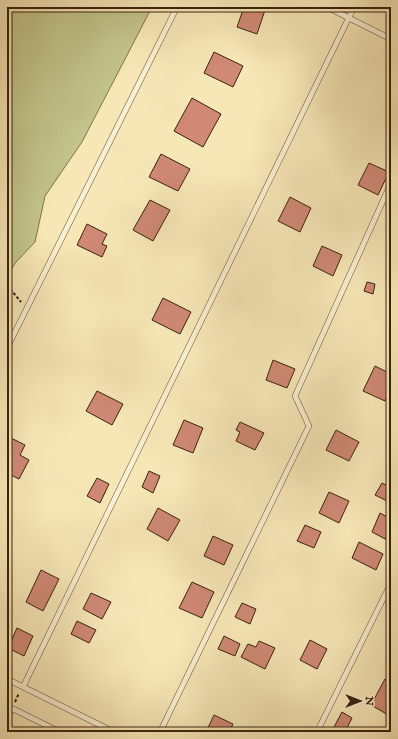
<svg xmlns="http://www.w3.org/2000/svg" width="398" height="739" viewBox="0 0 398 739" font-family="'IM FELL English',serif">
<rect width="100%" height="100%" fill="#f7e7b7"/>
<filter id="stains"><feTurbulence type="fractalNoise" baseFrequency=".005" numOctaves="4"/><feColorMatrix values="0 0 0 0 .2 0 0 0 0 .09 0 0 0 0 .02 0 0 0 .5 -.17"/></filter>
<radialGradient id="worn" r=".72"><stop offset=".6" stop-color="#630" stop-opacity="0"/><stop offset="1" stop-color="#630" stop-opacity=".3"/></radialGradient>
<path fill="#c2c48b" stroke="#7e734c" d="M7,7h145l-70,135 -37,54 -10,46 -19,20 -9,14z"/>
<path fill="#cf8975" stroke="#3a220c" d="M244,7h22l-9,27 -20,-7z
M214,52l29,14 -10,21 -29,-14z
M192,98l29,16 -18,33 -29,-16z
M161,154l29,15 -12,22 -29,-14z
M369,163l20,9 -11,23 -20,-10z
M290,197l21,11 -11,24 -22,-11z
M150,200l20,10 -17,31 -20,-11z
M87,224l20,10 -5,10 5,2 -5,11 -25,-12z
M322,246l20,9 -9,21 -20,-10z
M367,282l8,2 -2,10 -9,-3z
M163,298l28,14 -11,22 -28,-14z
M273,360l22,9 -8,19 -21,-8z
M375,366l16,8v14l-6,13 -22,-10z
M97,391l26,13 -11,21 -26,-14z
M184,420l19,8 -10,25 -20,-8z
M240,422l24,11 -9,17 -19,-9 4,-9 -4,-2z
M336,430l23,12 -10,19 -23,-11z
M7,436l18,9 -5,10 9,5 -10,19 -12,-6z
M149,471l11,5 -7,17 -11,-6z
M97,478l12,6 -9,19 -13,-7z
M382,483l9,5v15l-16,-8z
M329,492l20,9 -10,22 -20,-10z
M158,508l22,12 -12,21 -21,-12z
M380,513l11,6v23l-19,-10z
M305,525l16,7 -7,16 -17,-7z
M213,536l20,9 -9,20 -20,-9z
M359,542l24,12 -7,16 -24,-12z
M41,570l18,9 -16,32 -17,-9z
M192,582l22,10 -12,26 -23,-10z
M91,593l20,9 -9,17 -19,-10z
M242,603l14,6 -6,15 -15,-7z
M77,621l19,9 -7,13 -18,-9z
M17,628l16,8 -9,20 -16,-8z
M224,636l16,8 -5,12 -17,-7z
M310,640l17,9 -10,20 -17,-9z
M259,641l16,7 -10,21 -24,-12 7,-13 8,3z
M385,679l6,3 -1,34 -19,-11z
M342,712l10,6 -7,14 -11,-5z
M214,715l19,9 -4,8h-23z"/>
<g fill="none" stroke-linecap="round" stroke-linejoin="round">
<defs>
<path id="service" d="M327,7l64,32
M7,348l170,-341
M7,679l107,53
M23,687l331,-680
M7,706l53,26
M7,720l5,-11
M160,732l149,-306 -14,-30 96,-213
M317,732l74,-149"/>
</defs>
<use href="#service" stroke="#695337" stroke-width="6"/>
<path stroke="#3a220c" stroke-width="2" stroke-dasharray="3 2" stroke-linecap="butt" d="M7,285l14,17
M15,702l4,-9"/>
<use href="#service" stroke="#faefd0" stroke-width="5"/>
</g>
<rect width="398" height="739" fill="none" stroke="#f7e7b7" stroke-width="24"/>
<rect x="8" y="8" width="382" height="723" fill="none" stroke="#3a220c" stroke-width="2"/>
<rect x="12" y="12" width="374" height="715" fill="none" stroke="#3a220c"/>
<g transform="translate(360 701) rotate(90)" stroke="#faefd0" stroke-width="3" paint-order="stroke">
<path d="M0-3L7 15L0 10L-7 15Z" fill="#3a220c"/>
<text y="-6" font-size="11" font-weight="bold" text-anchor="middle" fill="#3a220c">N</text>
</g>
<rect width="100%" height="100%" filter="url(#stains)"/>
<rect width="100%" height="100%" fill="url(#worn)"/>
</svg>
